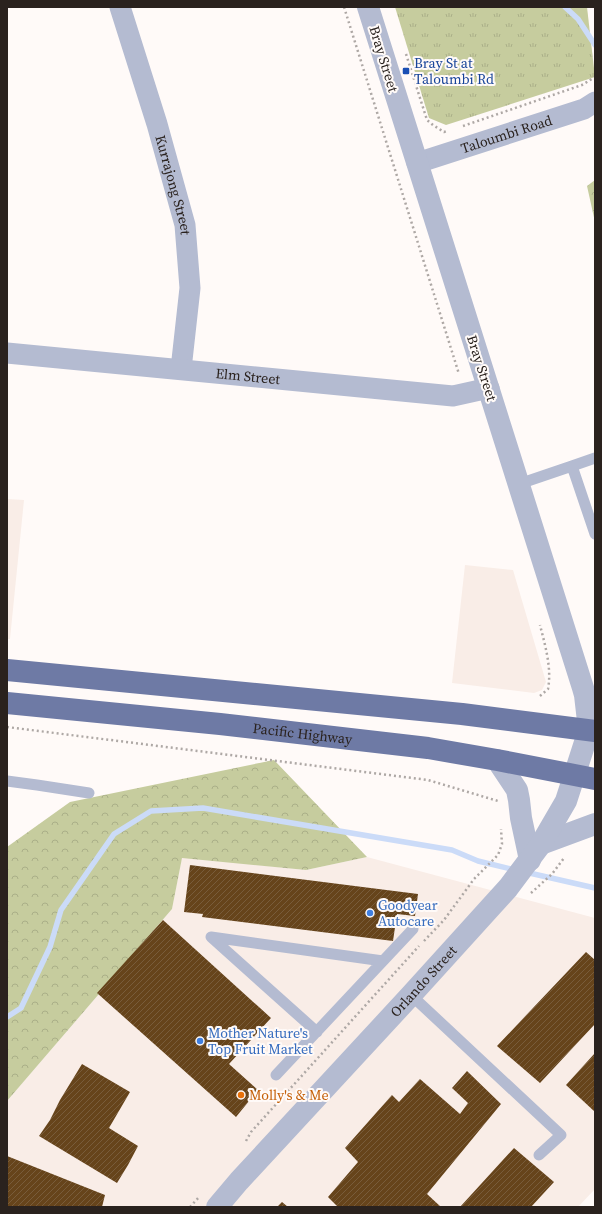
<svg xmlns="http://www.w3.org/2000/svg" width="602" height="1214" viewBox="0 0 602 1214" font-family="'Source Serif 4',serif">
<defs>
<pattern id="grass-tufts" width="24" height="20" patternUnits="userSpaceOnUse"><rect width="24" height="20" fill="#c6cc9e"/><path d="M3 7l-1-3M5 7V3M7 7l1-3M15 17l-1-3M17 17v-4M19 17l1-3" fill="none" stroke="#aaaf88"/></pattern>
<pattern id="forest-crowns" width="20" height="18" patternUnits="userSpaceOnUse"><rect width="20" height="18" fill="#c6cc9e"/><path d="M2 6a3 3 0 1 1 6 0M12 15a3 3 0 1 1 6 0" fill="none" stroke="#aaaf88"/></pattern>
<pattern id="building-hatch" width="6" height="6" patternUnits="userSpaceOnUse"><rect width="6" height="6" fill="#66441b"/><path d="M-1 1l2-2M0 6l6-6M5 7l2-2" fill="none" stroke="#785c3b"/></pattern>
</defs>
<rect width="100%" height="100%" fill="#fffaf8"/>
<path fill="#f9ede7" d="M7,499l17,1 -14,139h-3z
M465,565l48,5 33,112 -4,8 -8,3 -82,-10z
M182,857l124,13 61,-13 228,61v271l-17,18h-571v-106l165,-192z"/>
<path fill="url(#grass-tufts)" d="M395,7h192l8,70 -149,48 -17,-7z"/>
<path fill="url(#forest-crowns)" d="M595,180v42l-8,-36z
M274,760l93,97 -61,13 -124,-12 -10,51 -165,192v-254l63,-45z"/>
<g fill="none" stroke-linecap="round" stroke-linejoin="round">
<path stroke="#cbdbf8" stroke-width="5.5" d="M565,7l13,12 17,26
M525,872l70,16
M7,1017l14,-9 29,-61 11,-37 53,-76 37,-23 52,-3 249,42 26,11 37,9"/>
</g>
<path fill="url(#building-hatch)" d="M190,865l228,29 -3,22 -18,-2 -4,27 -191,-24 1,-3 -19,-2z
M163,920l108,98 -42,46 29,26 -22,27 -139,-124z
M586,952l9,8v64l-55,59 -43,-37z
M595,1053v59l-29,-27z
M82,1064l48,28 -21,36 29,18 -10,19 -11,18 -78,-47 11,-16 10,-20z
M467,1071l34,33 -74,90 14,13h-103l-10,-10 30,-35 -13,-14 47,-53 7,7 21,-23 40,35 8,-11 -16,-15z
M514,1148l40,34 -23,25h-71z
M7,1156l98,39 -3,12h-95z
M282,1202l6,5h-11z"/>
<g fill="none" stroke-linecap="round" stroke-linejoin="round">
<path stroke="#aea8a5" stroke-width="2.5" stroke-dasharray="2 3" stroke-linecap="butt" d="M344,7l115,367
M406,54l21,66 6,5 11,7 3,-1
M463,126l119,-41 13,-8
M540,696l8,-7c4,-21 -3,-44 -8,-64
M7,727l421,53 70,21
M531,893l21,-19 12,-16
M424,941l20,-21 30,-41 24,-24 4,-11 -1,-15
M246,1141l5,-9 168,-186
M190,1207l9,-10"/>
<path stroke="#b4bbd1" stroke-width="11" d="M595,458l-23,8 23,68
M519,484l53,-18
M7,781l30,4 52,8
M411,995l150,140 -22,20
M317,1032l-106,-95 172,24
M276,1075l137,-146"/>
<g stroke="#b4bbd1" stroke-width="21">
<path id="s1" d="M120,7l37,117 28,101 5,63 -9,81"/>
<path id="s2" d="M417,163l167,-54 11,-7"/>
<path id="s3" d="M7,353l446,43 36,-8"/>
</g>
<g stroke="#b4bbd1" stroke-width="22">
<path d="M497,760l20,30 2,10 2,18 9,42"/>
<path d="M541,844l54,-20"/>
<path id="s4" d="M217,1207l22,-26 172,-186 97,-107 33,-44 25,-43 23,-71 -4,-35 -2,-7 -215,-681"/>
</g>
<g stroke="#6e7aa5" stroke-width="22">
<path d="M7,670l455,44 133,17"/>
<path id="s5" d="M7,703l213,21 208,24 69,12 98,19"/>
</g>
</g>
<rect fill="#1a4fb4" stroke="#fffaf8" stroke-width="1.5" x="402" y="67" width="8" height="8" rx="2"/>
<g fill="#3f7fe0" stroke="#fffaf8" stroke-width="1.5">
<circle cx="370" cy="913" r="4"/>
<circle cx="200" cy="1041" r="4"/>
</g>
<circle fill="#e8710a" stroke="#fffaf8" stroke-width="1.5" cx="241" cy="1095" r="4"/>
<g text-anchor="middle" stroke-width="4" stroke-linejoin="round" paint-order="stroke">
<g font-size="14" fill="#2a221e" stroke="#fffaf8">
<text transform="translate(384 59) rotate(73)" y="5">Bray Street</text>
<text dy="5" stroke="none"><textPath href="#s2" startOffset="94">Taloumbi Road</textPath></text>
<text dy="5" stroke="none"><textPath href="#s1" startOffset="186">Kurrajong Street</textPath></text>
<text transform="translate(482 368) rotate(72)" y="5">Bray Street</text>
<text dy="5" stroke="none"><textPath href="#s3" startOffset="242">Elm Street</textPath></text>
<text dy="5" stroke="none"><textPath href="#s5" startOffset="297">Pacific Highway</textPath></text>
<text dy="5" stroke="none"><textPath href="#s4" startOffset="306">Orlando Street</textPath></text>
</g>
<g font-size="14" fill="#164399" stroke="#fffaf8" text-anchor="start">
<text x="414" y="68">Bray St at<tspan x="414" dy="16">Taloumbi Rd</tspan></text>
</g>
<g font-size="14" fill="#366cbe" stroke="#fffaf8" text-anchor="start">
<text x="378" y="910">Goodyear<tspan x="378" dy="16">Autocare</tspan></text>
<text x="208" y="1038">Mother Nature's<tspan x="208" dy="16">Top Fruit Market</tspan></text>
</g>
<g font-size="14" fill="#c56008" stroke="#fffaf8" text-anchor="start">
<text x="249" y="1100">Molly's &amp; Me</text>
</g>
</g>
<rect width="602" height="1214" fill="none" stroke="#2a221e" stroke-width="16"/>
</svg>
